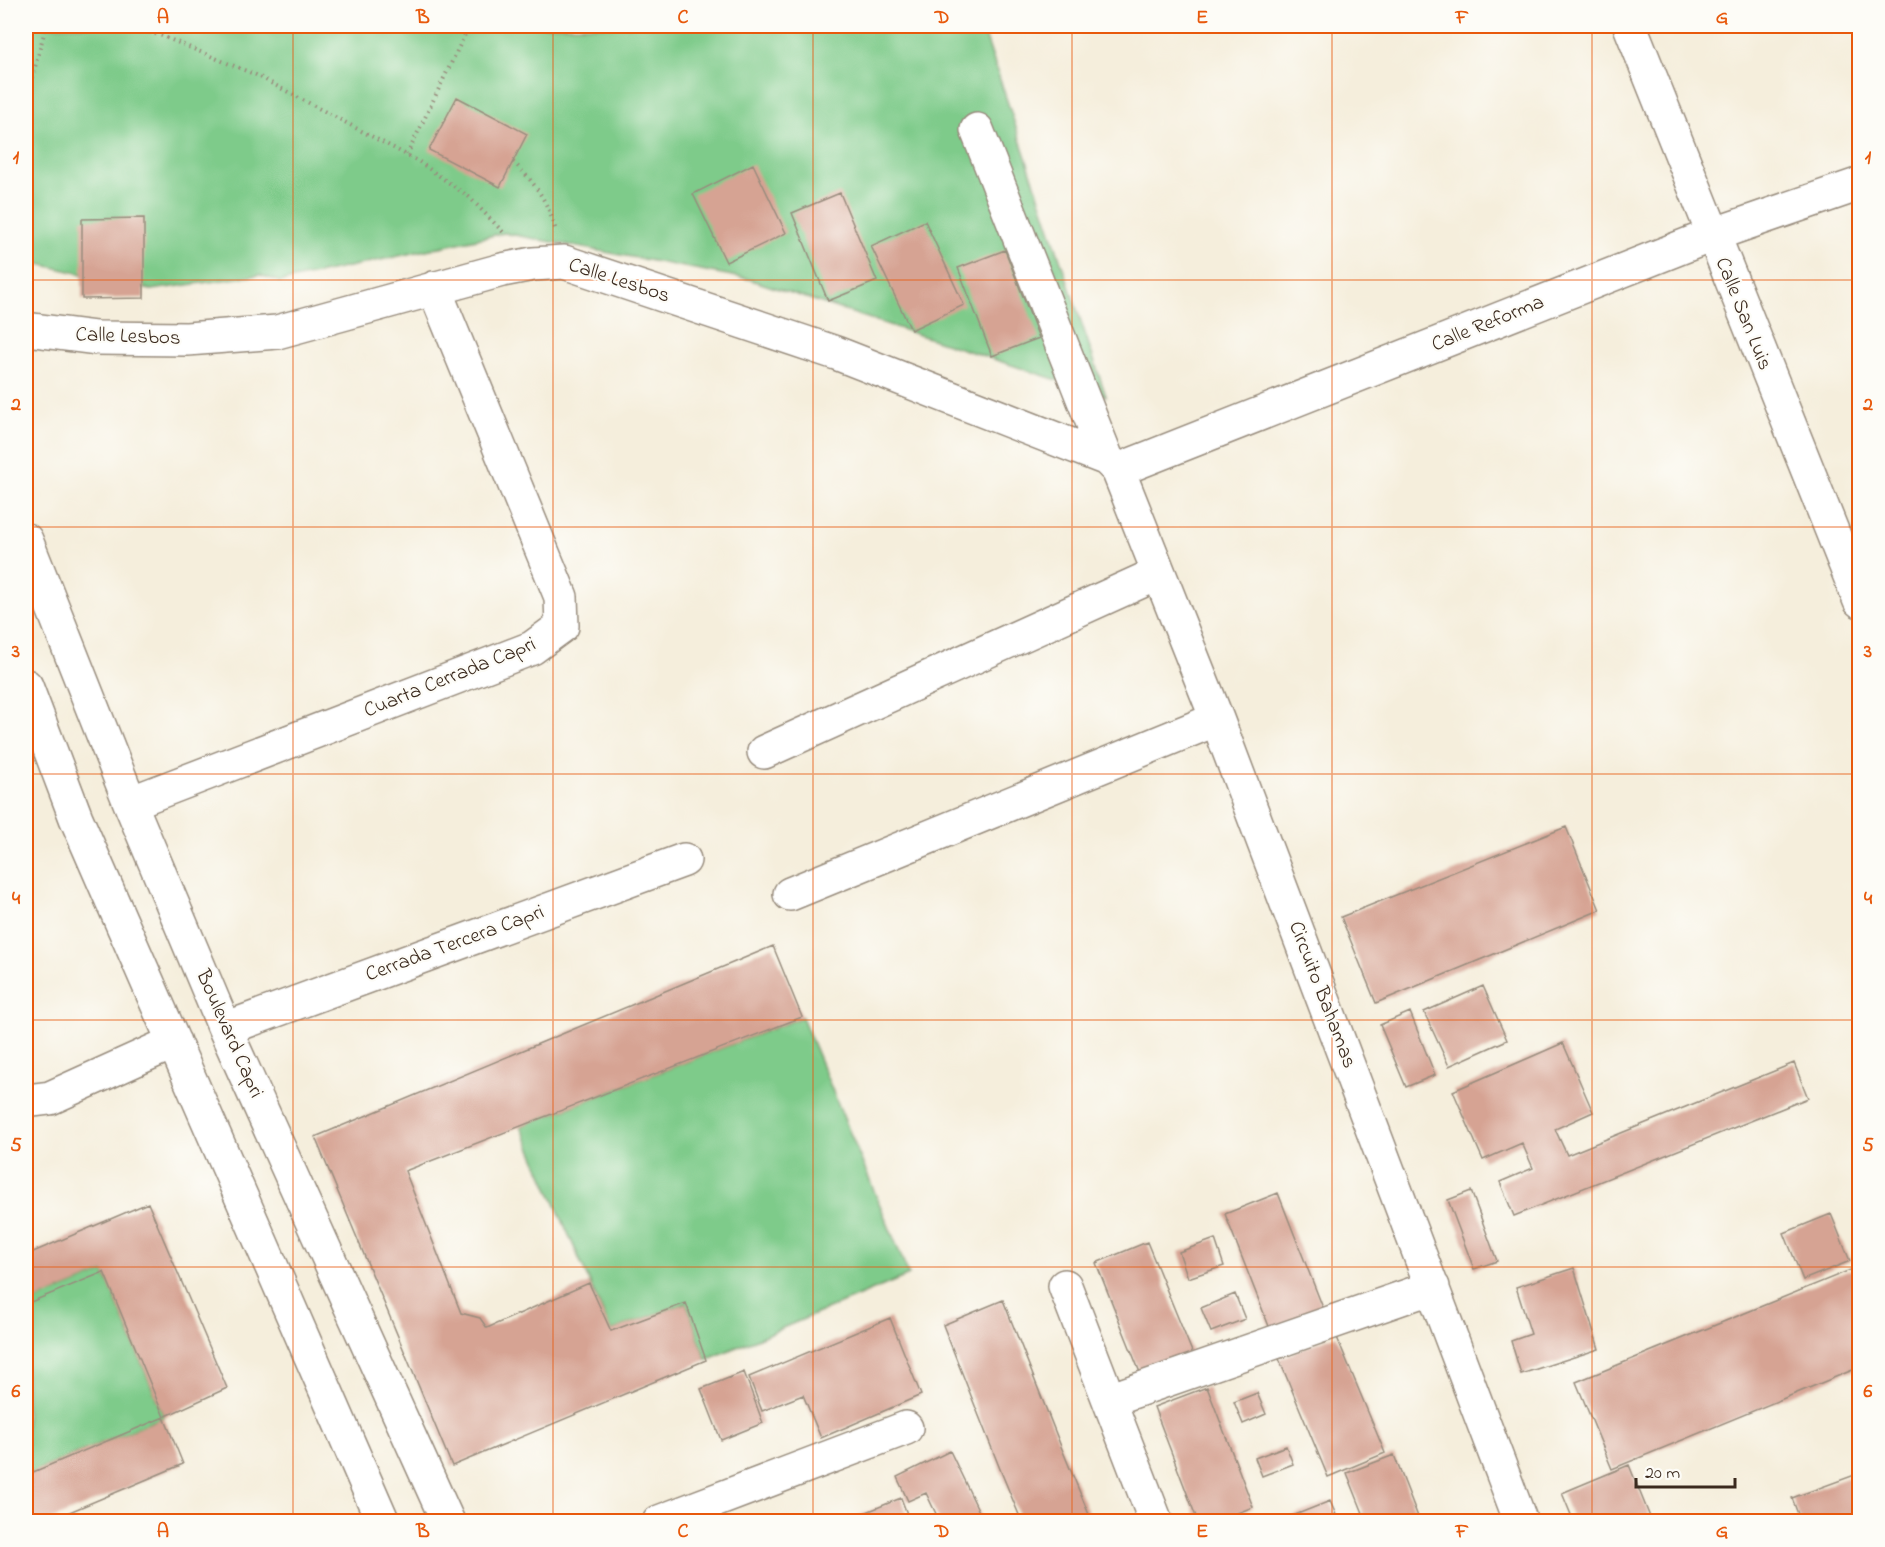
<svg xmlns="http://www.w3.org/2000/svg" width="1885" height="1547" font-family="'Indie Flower',sans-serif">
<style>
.green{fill:#7ecb8a;stroke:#5c7a54;stroke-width:1.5}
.building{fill:#d6a393}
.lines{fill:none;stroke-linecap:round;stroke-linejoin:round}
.minor-casing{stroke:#988c7d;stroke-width:36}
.path{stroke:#988c7d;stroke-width:4;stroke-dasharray:1.5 4.5;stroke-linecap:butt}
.minor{stroke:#fff;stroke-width:33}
.grid{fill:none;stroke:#e8590c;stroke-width:1.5;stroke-opacity:0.55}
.labels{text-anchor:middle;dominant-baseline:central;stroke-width:4.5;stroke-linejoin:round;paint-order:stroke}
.street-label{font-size:21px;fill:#3b2a1e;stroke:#fdfcf7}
.neatline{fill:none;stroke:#e8590c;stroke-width:2}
.grid-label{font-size:20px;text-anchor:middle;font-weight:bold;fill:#e8590c}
</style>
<rect width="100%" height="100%" fill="#fdfcf7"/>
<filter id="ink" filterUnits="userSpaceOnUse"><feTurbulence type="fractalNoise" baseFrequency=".0167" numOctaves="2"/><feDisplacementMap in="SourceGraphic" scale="12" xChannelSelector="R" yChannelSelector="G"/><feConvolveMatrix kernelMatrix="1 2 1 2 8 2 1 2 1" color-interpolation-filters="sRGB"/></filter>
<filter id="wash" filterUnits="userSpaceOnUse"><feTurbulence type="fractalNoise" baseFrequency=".008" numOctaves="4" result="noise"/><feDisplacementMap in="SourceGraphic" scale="24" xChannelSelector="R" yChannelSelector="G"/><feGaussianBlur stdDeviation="1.35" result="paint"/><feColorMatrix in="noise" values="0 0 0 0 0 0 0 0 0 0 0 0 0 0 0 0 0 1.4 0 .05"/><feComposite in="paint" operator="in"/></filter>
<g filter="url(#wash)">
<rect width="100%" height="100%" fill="#f5eedc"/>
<path class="green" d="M 26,26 L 982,26 L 1106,396 L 748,279 L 504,233 L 280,282 L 260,275 L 151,290 L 26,261 Z
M 802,1017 L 909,1275 L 706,1360 L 686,1303 L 611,1331 L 521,1126 Z
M 104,1272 L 164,1417 L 26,1475 L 26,1304 Z"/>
<g id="blocks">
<path class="building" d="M 457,97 L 527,134 L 500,187 L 429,150 Z
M 753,164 L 786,233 L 726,262 L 693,194 Z
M 840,193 L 877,281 L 828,301 L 792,213 Z
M 144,218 L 144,298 L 82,299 L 82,219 Z
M 925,221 L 964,305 L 911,330 L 871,246 Z
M 1005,250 L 1039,338 L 992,356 L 958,268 Z
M 1566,827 L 1600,910 L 1376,1003 L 1341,917 Z
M 773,946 L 802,1017 L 405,1171 L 461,1313 L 480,1318 L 487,1328 L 589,1283 L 611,1331 L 686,1303 L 706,1360 L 452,1466 L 315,1137 Z
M 1483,986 L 1507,1040 L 1449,1066 L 1424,1012 Z
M 1410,1012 L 1435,1075 L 1406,1087 L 1380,1025 Z
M 1563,1043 L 1593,1112 L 1555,1129 L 1567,1155 L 1794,1063 L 1808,1098 L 1514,1216 L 1500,1182 L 1533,1168 L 1522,1143 L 1483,1160 L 1453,1091 Z
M 1471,1191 L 1497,1261 L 1474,1269 L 1448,1200 Z
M 1278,1193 L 1325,1313 L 1272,1334 L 1225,1214 Z
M 148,1203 L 227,1388 L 164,1417 L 104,1272 L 26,1304 L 26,1255 Z
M 1831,1214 L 1850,1261 L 1803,1280 L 1784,1233 Z
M 1215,1239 L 1224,1266 L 1188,1278 L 1179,1252 Z
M 1147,1242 L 1197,1364 L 1145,1385 L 1096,1263 Z
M 1860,1266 L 1860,1367 L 1612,1469 L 1576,1382 Z
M 1574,1268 L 1599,1349 L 1521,1374 L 1511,1341 L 1531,1334 L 1516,1287 Z
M 1235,1294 L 1245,1319 L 1211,1332 L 1201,1308 Z
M 1003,1300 L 1062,1449 L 1092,1522 L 1022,1522 L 1002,1474 L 943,1325 Z
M 890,1318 L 921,1395 L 821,1438 L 803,1395 L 762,1411 L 749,1377 Z
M 1336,1335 L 1385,1453 L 1328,1477 L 1279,1359 Z
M 744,1372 L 763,1423 L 721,1440 L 701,1389 Z
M 1207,1387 L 1253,1507 L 1214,1522 L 1198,1522 L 1154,1407 Z
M 1257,1393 L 1266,1414 L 1243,1424 L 1234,1402 Z
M 164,1417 L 183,1464 L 46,1522 L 26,1522 L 26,1475 Z
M 1286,1446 L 1293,1464 L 1262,1476 L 1255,1458 Z
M 950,1451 L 984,1522 L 940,1522 L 926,1493 L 908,1501 L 897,1477 Z
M 1394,1455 L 1420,1522 L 1350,1522 L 1349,1519 L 1363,1513 L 1347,1473 Z
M 1629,1465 L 1652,1522 L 1574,1522 L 1562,1493 Z
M 1860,1473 L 1860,1522 L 1801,1522 L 1792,1498 Z
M 901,1498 L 910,1522 L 859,1522 L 857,1516 Z
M 1330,1501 L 1339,1522 L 1280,1522 L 1280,1521 Z"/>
</g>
</g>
<g filter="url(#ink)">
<use href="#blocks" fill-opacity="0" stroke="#988c7d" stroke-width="1.5"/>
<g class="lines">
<defs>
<path id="minor" d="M 1630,26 L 1860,601
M 977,130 L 1107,459
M 26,329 L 96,338 L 187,339 L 277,332 L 502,270 L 533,264 L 564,262 L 836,353 L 1107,459 L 1118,470 L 1217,719 L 1521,1522
M 1118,470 L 1712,235 L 1860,184
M 26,540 L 130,803 L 225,1029 L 448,1522
M 26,686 L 76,818 L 383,1522
M 764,752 L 1157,574
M 130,803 L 532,648 L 562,626 L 561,597 L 434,288
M 790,894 L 1217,719
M 225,1029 L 684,860
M 26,1101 L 50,1098 L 174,1042
M 1065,1286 L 1156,1522
M 1109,1400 L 1433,1287
M 659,1522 L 906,1428"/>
</defs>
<use href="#minor" class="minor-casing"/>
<path class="path" d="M 126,26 L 162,36 L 256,75 L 418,161 L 469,197 L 505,234
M 26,101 L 46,26
M 407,155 L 469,26
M 513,162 C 535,182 548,202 556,231"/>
<use href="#minor" class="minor"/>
</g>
</g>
<path class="grid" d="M 293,26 L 293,1522M 553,26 L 553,1522M 813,26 L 813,1522M 1072,26 L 1072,1522M 1332,26 L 1332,1522M 1592,26 L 1592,1522M 26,280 L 1860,280M 26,527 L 1860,527M 26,774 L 1860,774M 26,1020 L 1860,1020M 26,1267 L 1860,1267"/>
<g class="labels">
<g class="street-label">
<text transform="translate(619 281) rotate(18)">Calle Lesbos</text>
<text transform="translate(1743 314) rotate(68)">Calle San Luis</text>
<text transform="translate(1488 324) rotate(-22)">Calle Reforma</text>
<text transform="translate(128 337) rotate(2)">Calle Lesbos</text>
<text transform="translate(450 678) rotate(-22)">Cuarta Cerrada Capri</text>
<text transform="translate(455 944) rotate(-20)">Cerrada Tercera Capri</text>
<text transform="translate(1322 995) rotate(69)">Circuito Bahamas</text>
<text transform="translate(229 1034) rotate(66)">Boulevard Capri</text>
</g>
</g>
<rect width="1885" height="1547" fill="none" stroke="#fdfcf7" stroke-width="66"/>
<path d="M1636 1478v9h99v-9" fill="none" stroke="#3b2a1e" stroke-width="3"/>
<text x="1645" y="1478" font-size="18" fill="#3b2a1e" stroke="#fdfcf7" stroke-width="4.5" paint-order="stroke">20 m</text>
<rect x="33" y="33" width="1819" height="1481" class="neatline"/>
<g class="grid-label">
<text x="163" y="23">A</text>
<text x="423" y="23">B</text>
<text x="683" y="23">C</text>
<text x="942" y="23">D</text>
<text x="1202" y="23">E</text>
<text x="1462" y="23">F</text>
<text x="1722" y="23">G</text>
<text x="16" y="163">1</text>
<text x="1868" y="163">1</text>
<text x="16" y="410">2</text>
<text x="1868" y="410">2</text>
<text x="16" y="657">3</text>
<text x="1868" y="657">3</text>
<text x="16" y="904">4</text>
<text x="1868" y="904">4</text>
<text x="16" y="1151">5</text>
<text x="1868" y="1151">5</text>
<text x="16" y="1397">6</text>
<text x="1868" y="1397">6</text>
<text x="163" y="1537">A</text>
<text x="423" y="1537">B</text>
<text x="683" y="1537">C</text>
<text x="942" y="1537">D</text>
<text x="1202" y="1537">E</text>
<text x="1462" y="1537">F</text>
<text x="1722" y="1537">G</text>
</g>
</svg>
